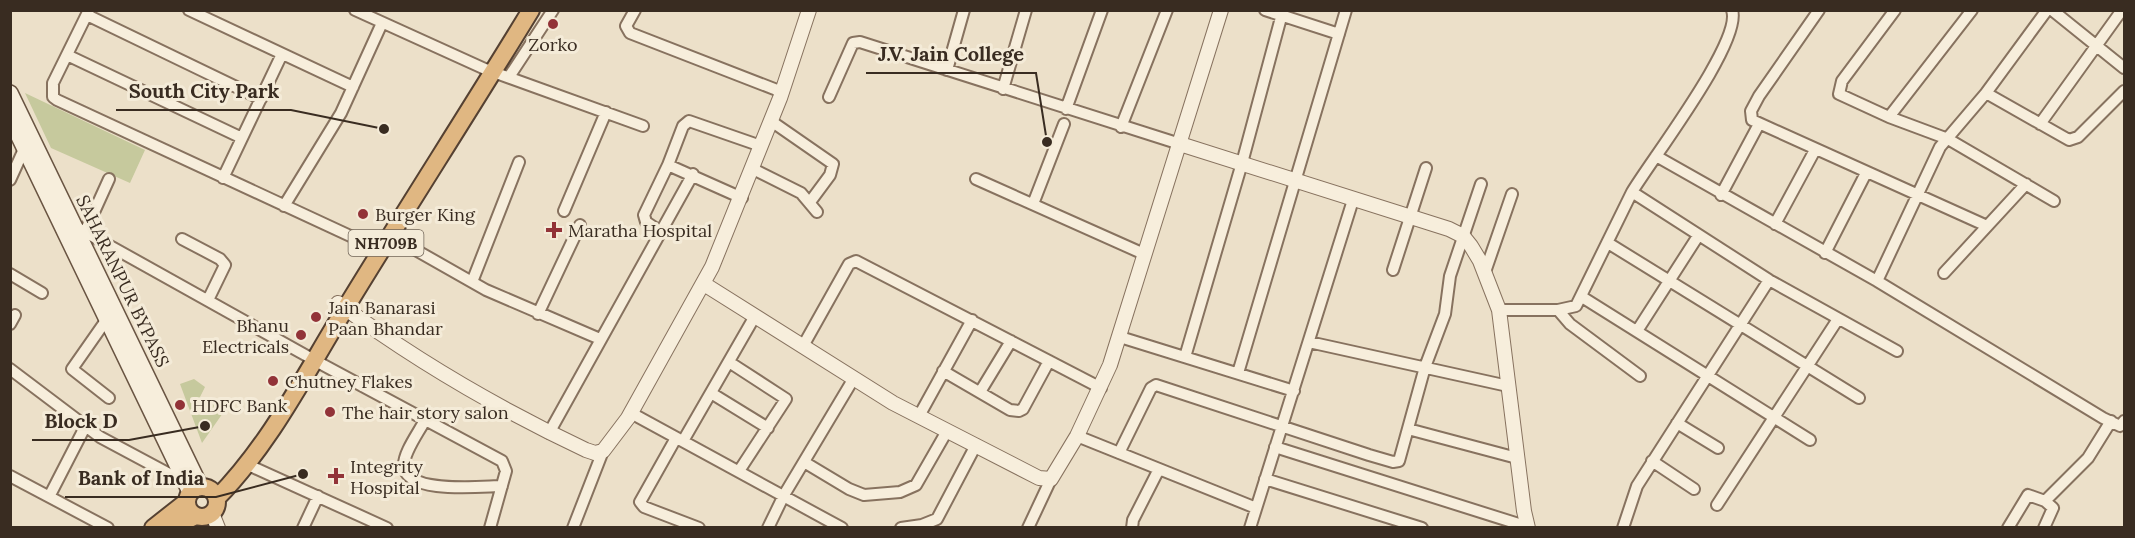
<svg xmlns="http://www.w3.org/2000/svg" width="2135" height="538" font-family="Lora,serif">
<style>
.green{fill:#c6c99d}
.lines{fill:none;stroke-linecap:round;stroke-linejoin:round}
.minor-casing{stroke:#87725f;stroke-width:14}
.tertiary-casing{stroke:#87725f;stroke-width:16}
.secondary-casing{stroke:#695442;stroke-width:18}
.trunk-casing{stroke:#554132;stroke-width:20}
.minor{stroke:#f7eedc;stroke-width:10}
.tertiary{stroke:#f7eedc;stroke-width:14}
.secondary{stroke:#f7eedc;stroke-width:15}
.trunk{stroke:#e0b782;stroke-width:16}
.poi-dot{fill:#923338;stroke:#f4ebd8;stroke-width:2}
.labels{text-anchor:middle;dominant-baseline:central;stroke-width:6;stroke-linejoin:round;paint-order:stroke}
.shield{fill:#f4ebd8;stroke:#716558;stroke-width:1.5}
.shield-label{font-size:16px;font-weight:bold;fill:#392c21}
.poi-label{font-size:18px;fill:#392c21;stroke:#f4ebd8;text-anchor:start}
.street-label{font-size:18px;fill:#392c21;stroke:#f4ebd8}
.leader{fill:none;stroke:#392c21;stroke-width:2}
.callout-dot{fill:#392c21;stroke:#f4ebd8;stroke-width:2}
.callout-label{font-size:20px;text-anchor:middle;font-weight:bold;fill:#392c21;stroke:#f4ebd8;stroke-width:6;stroke-linejoin:round;paint-order:stroke}
</style>
<rect width="100%" height="100%" fill="#ece0c9"/>
<path class="green" d="M 25,93 L 145,150 L 130,183 L 51,148 Z
M 194,379 L 205,387 L 200,397 L 225,410 L 202,443 L 180,384 Z"/>
<g class="lines">
<defs>
<path id="minor" d="M 89,10 L 53,83 L 53,97 L 57,100 L 374,247
M 189,10 L 353,87
M 355,10 L 485,69 L 643,126
M 635,10 L 626,26 L 630,33 L 782,92
M 1265,10 L 1339,34
M 1819,10 L 1759,96 L 1751,111 L 1752,120 L 1987,226
M 1895,10 L 1842,81 L 1839,94 L 1889,117 L 1948,139 L 2054,201
M 2052,10 L 2124,68
M 87,15 L 261,99
M 67,55 L 242,138
M 947,70 L 964,10
M 509,77 L 553,10
M 1003,89 L 1026,10
M 1986,93 L 2069,140 L 2078,137 L 2124,91
M 829,97 L 853,43 L 860,42 L 1180,144
M 1066,109 L 1102,10
M 1889,117 L 1972,10
M 771,121 L 833,164 L 830,175 L 810,202
M 2040,124 L 2122,10
M 1121,127 L 1167,10
M 1656,156 L 1877,281 L 2103,418 L 2120,426 L 2124,421
M 668,165 L 683,126 L 689,121 L 761,146
M 753,169 L 801,193 L 817,212
M 223,178 L 282,54
M 976,179 L 1144,254
M 10,180 L 25,147
M 1632,192 C 1651,160 1743,41 1732,10
M 1721,195 L 1759,124
M 1033,204 L 1064,124
M 284,206 L 341,113 L 382,23
M 564,211 L 606,112
M 1775,224 L 1815,150
M 76,227 L 307,356
M 85,232 L 109,179
M 661,232 L 646,222 L 644,215 L 668,165 L 742,198
M 391,236 L 486,290 L 600,339
M 182,239 L 220,259 L 225,265 L 208,300
M 1608,243 L 1859,398
M 1825,253 L 1866,173
M 1393,270 L 1426,168
M 1485,272 L 1512,194
M 1944,273 L 2026,184
M 10,274 L 42,293
M 1877,281 L 1940,147 L 1986,93 L 2047,10
M 472,282 L 519,162
M 1582,297 L 1810,440
M 1499,310 L 1558,310 L 1576,306 L 1632,192 L 1769,280 L 1897,351
M 1558,310 L 1570,324 L 1640,376
M 538,314 L 580,225
M 107,319 L 72,369 L 109,398
M 10,324 L 15,315
M 1637,331 L 1698,236
M 1120,337 L 1294,391
M 1309,342 L 1508,386
M 803,346 L 849,264 L 856,261 L 1101,388
M 1185,357 L 1242,163 L 1283,10
M 314,360 L 502,461 L 506,471 L 490,528
M 729,362 L 786,399 L 739,471
M 10,369 L 100,437 L 186,483
M 943,371 L 1010,410 L 1019,411 L 1023,409 L 1049,361
M 1238,373 L 1346,10
M 980,392 L 1011,341
M 711,393 L 768,428
M 631,413 L 842,528
M 919,416 L 972,320
M 425,420 C 419,432 403,453 404,466 C 406,495 483,486 502,486
M 1677,423 L 1718,448
M 1408,429 L 1517,458
M 549,433 L 693,174
M 1077,436 L 1256,508
M 676,438 L 640,502 L 644,507 L 699,528
M 683,441 L 755,316
M 1275,447 L 1528,527
M 1119,453 L 1151,388 L 1156,385 L 1369,455 L 1393,462 L 1399,461 L 1425,367 L 1445,314 L 1450,276 L 1481,184
M 1652,461 L 1694,489
M 804,462 L 849,489 L 864,495 L 900,492 L 916,485 L 947,431
M 246,464 L 387,528
M 10,476 L 108,528
M 1265,479 L 1422,528
M 50,495 L 85,427
M 1717,505 L 1838,319
M 303,528 L 318,496
M 573,528 L 603,451
M 768,528 L 784,495 L 854,378
M 901,528 L 922,525 L 937,519 L 976,445
M 1028,528 L 1051,479
M 1132,528 L 1133,520 L 1159,469
M 1250,528 L 1353,200
M 1623,528 L 1637,486 L 1769,280
M 2008,528 L 2028,495 L 2045,501
M 2044,528 L 2053,508 L 2045,501 L 2088,458 L 2111,421"/>
<path id="tertiary" d="M 1180,144 L 1449,229 L 1463,236 L 1471,246 L 1480,261 L 1499,310 L 1524,511 L 1528,528
M 704,284 L 893,403 L 1039,478 L 1051,479 L 1077,436 L 1110,365 L 1221,10
M 338,303 C 415,360 499,409 586,450 L 595,453 L 603,451 L 628,418 L 712,267 L 780,98 L 809,10
M 212,513 L 218,528"/>
<path id="secondary" d="M 10,93 L 200,486
M 10,118 L 190,492"/>
<path id="trunk" d="M187 502a15 15 0 1 1 30 0a15 15 0 1 1-30 0Z
M 217,498 C 271,443 305,374 345,309 C 406,209 470,110 531,10
M 153,528 L 186,502
M 170,528 L 196,516"/>
</defs>
<use href="#minor" class="minor-casing"/>
<use href="#tertiary" class="tertiary-casing"/>
<use href="#secondary" class="secondary-casing"/>
<use href="#trunk" class="trunk-casing"/>
<use href="#minor" class="minor"/>
<use href="#tertiary" class="tertiary"/>
<use href="#secondary" class="secondary"/>
<use href="#trunk" class="trunk"/>
</g>
<g class="poi-dot">
<circle cx="553" cy="24" r="6"/>
<circle cx="363" cy="214" r="6"/>
<path d="M551 221h6v6h6v6h-6v6h-6v-6h-6v-6h6z"/>
<circle cx="316" cy="317" r="6"/>
<circle cx="301" cy="335" r="6"/>
<circle cx="273" cy="381" r="6"/>
<circle cx="180" cy="405" r="6"/>
<circle cx="330" cy="412" r="6"/>
<path d="M333 467h6v6h6v6h-6v6h-6v-6h-6v-6h6z"/>
</g>
<g class="labels">
<rect class="shield" x="348.5" y="230" width="75" height="26" rx="4.5"/>
<g class="shield-label">
<text x="386" y="243">NH709B</text>
</g>
<g class="poi-label">
<text x="553" y="44" text-anchor="middle">Zorko</text>
<text x="375" y="214">Burger King</text>
<text x="568" y="230">Maratha Hospital</text>
<text x="328" y="307">Jain Banarasi<tspan x="328" dy="21">Paan Bhandar</tspan></text>
<text x="289" y="325" text-anchor="end">Bhanu<tspan x="289" dy="21">Electricals</tspan></text>
<text x="285" y="381">Chutney Flakes</text>
<text x="192" y="405">HDFC Bank</text>
<text x="342" y="412">The hair story salon</text>
<text x="350" y="466">Integrity<tspan x="350" dy="21">Hospital</tspan></text>
</g>
<g class="street-label">
<text transform="translate(123 281) rotate(64)">SAHARANPUR BYPASS</text>
</g>
</g>
<path class="leader" d="M1047 142L1036 73H866M384 129L291 110H116M205 426L129 440H32M303 474L216 497H65"/>
<g class="callout-dot">
<circle cx="1047" cy="142" r="6"/>
<circle cx="384" cy="129" r="6"/>
<circle cx="205" cy="426" r="6"/>
<circle cx="303" cy="474" r="6"/>
</g>
<g class="callout-label">
<text x="951" y="61">J.V. Jain College</text>
<text x="204" y="98">South City Park</text>
<text x="81" y="428">Block D</text>
<text x="141" y="485">Bank of India</text>
</g>
<rect width="2135" height="538" fill="none" stroke="#392c21" stroke-width="24"/>
</svg>
